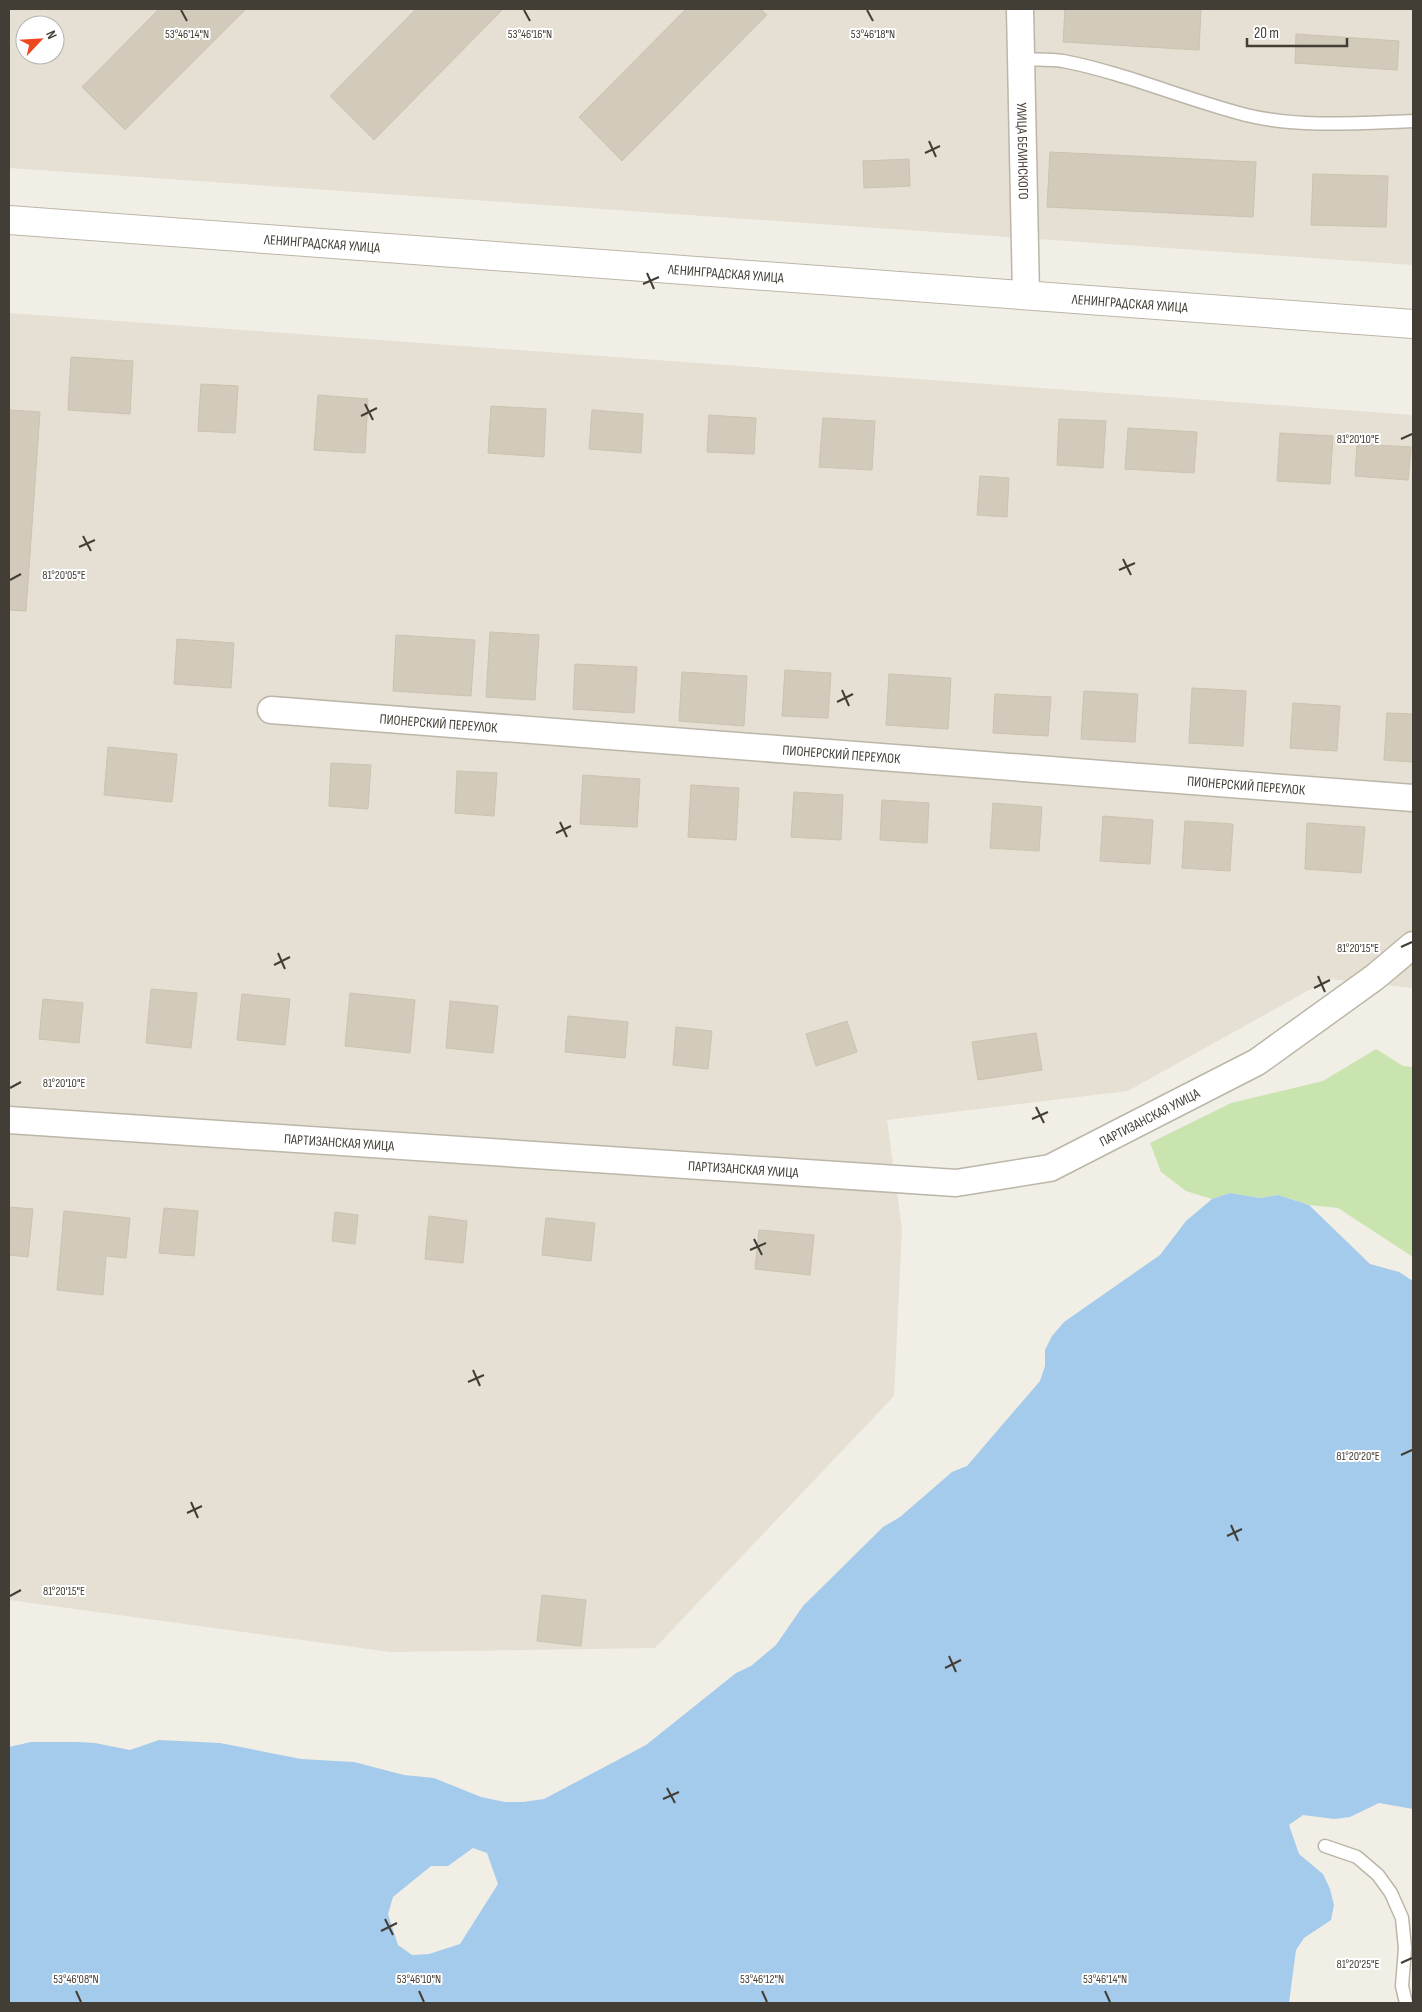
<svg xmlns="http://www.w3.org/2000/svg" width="1422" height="2012" font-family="'Sofia Sans Condensed',sans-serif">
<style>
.residential{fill:#e5e0d3;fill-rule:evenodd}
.green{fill:#cae4af}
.water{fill:#a4cbeb;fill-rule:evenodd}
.building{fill:#d2cabb;stroke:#ccc2af}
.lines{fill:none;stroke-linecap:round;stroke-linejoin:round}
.service-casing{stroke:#bcb6a8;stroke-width:15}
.minor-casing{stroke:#bcb6a8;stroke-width:29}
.tertiary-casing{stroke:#bcb6a8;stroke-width:30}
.service{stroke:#fff;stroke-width:12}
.minor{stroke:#fff;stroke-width:26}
.tertiary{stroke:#fff;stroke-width:28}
.ticks{fill:none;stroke:#433e35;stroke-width:2}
.labels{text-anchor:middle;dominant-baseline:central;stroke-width:4;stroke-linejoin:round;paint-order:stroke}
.street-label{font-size:14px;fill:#433e35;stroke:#fff}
.ticks-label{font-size:12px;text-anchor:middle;fill:#433e35;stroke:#fff;stroke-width:4;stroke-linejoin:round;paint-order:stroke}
</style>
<rect width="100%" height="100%" fill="#f1eee5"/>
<path class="residential" d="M 9,9 L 1413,9 L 1413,265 L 9,168 ZM 25,25 L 55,25 L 55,55 L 25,55 Z
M 9,313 L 1413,415 L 1413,988 L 1329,979 L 1128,1091 L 887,1120 L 902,1229 L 894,1396 L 655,1648 L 390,1652 L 9,1600 Z"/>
<path class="green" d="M 1376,1049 L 1403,1066 L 1413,1067 L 1413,1257 L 1338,1208 L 1309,1205 L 1278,1195 L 1260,1198 L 1230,1193 L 1212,1199 L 1186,1191 L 1161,1172 L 1150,1143 L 1231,1103 L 1323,1081 Z"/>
<path class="water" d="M 1230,1193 L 1260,1198 L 1278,1195 L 1309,1205 L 1370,1264 L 1399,1272 L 1413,1281 L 1413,1809 L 1379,1803 L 1350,1817 L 1334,1819 L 1303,1815 L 1289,1825 L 1299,1854 L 1323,1874 L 1330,1889 L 1334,1905 L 1331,1920 L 1304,1938 L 1296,1950 L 1289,2003 L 9,2003 L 9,1747 L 31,1742 L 78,1742 L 95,1743 L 130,1750 L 159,1740 L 220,1743 L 301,1759 L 354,1762 L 404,1775 L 434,1778 L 481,1797 L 505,1802 L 523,1802 L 544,1799 L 646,1745 L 736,1673 L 751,1666 L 776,1645 L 803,1606 L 883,1527 L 900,1517 L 952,1472 L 967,1466 L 1040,1381 L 1045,1366 L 1045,1350 L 1052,1336 L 1064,1322 L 1160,1255 L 1186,1221 L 1212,1199 ZM 473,1848 L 487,1853 L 498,1884 L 460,1944 L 429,1954 L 412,1955 L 398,1945 L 388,1914 L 393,1897 L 431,1866 L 448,1866 Z"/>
<path class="building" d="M 159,9 L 246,9 L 125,130 L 82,87 Z
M 416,9 L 503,9 L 374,140 L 330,96 Z
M 686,9 L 761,9 L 767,15 L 622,161 L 579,117 Z
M 1065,9 L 1201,9 L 1199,50 L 1063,42 Z
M 1296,34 L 1399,41 L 1397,70 L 1295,63 Z
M 1050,152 L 1256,162 L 1253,217 L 1047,207 Z
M 909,159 L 910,186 L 864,188 L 863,161 Z
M 1313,174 L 1388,176 L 1386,227 L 1311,225 Z
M 71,357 L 133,361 L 130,414 L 68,410 Z
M 201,384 L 238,386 L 235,433 L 198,431 Z
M 318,395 L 368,399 L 365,453 L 314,450 Z
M 491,406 L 546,409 L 544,457 L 488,453 Z
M 9,410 L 40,412 L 26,611 L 9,610 Z
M 592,410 L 643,414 L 641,453 L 589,449 Z
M 709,415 L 756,418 L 754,454 L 707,452 Z
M 823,418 L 875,421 L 872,470 L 819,467 Z
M 1059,419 L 1106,421 L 1103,468 L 1057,465 Z
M 1128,428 L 1197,432 L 1194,473 L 1125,469 Z
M 1280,433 L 1333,436 L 1330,484 L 1277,481 Z
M 1357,444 L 1411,447 L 1408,480 L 1355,476 Z
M 980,476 L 1009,478 L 1007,517 L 977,515 Z
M 490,632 L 539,635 L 535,700 L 486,697 Z
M 396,635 L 475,640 L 471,696 L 393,691 Z
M 177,639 L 234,643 L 231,688 L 174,684 Z
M 575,664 L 637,667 L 634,713 L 573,709 Z
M 785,670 L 831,673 L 828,718 L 782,716 Z
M 682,672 L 747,676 L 744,726 L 679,721 Z
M 889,674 L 951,678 L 948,729 L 886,725 Z
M 1192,688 L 1246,691 L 1243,746 L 1189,743 Z
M 1084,691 L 1138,694 L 1135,742 L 1081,739 Z
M 995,694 L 1051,697 L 1048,736 L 993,733 Z
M 1293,703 L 1340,706 L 1337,751 L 1290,748 Z
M 1387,713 L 1413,714 L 1413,762 L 1384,760 Z
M 108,747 L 177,754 L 172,802 L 104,795 Z
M 331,763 L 371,765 L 368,809 L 329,806 Z
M 457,771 L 497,773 L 494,816 L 455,813 Z
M 583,775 L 640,779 L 637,827 L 580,824 Z
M 691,785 L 739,788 L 736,840 L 688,837 Z
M 794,792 L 843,795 L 841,840 L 791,837 Z
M 882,800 L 929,803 L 927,843 L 880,840 Z
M 993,803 L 1042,807 L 1039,851 L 990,848 Z
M 1103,816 L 1153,820 L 1150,864 L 1100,861 Z
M 1185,821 L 1233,824 L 1230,871 L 1182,868 Z
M 1307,823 L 1365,827 L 1361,873 L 1305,869 Z
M 151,989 L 197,993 L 191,1048 L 146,1043 Z
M 350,993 L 415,1000 L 410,1053 L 345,1046 Z
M 242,994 L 290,999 L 285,1045 L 237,1040 Z
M 43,999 L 83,1003 L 79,1043 L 39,1039 Z
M 450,1001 L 498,1006 L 493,1053 L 446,1048 Z
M 568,1016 L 628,1022 L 625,1058 L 565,1052 Z
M 847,1021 L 857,1052 L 816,1066 L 806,1034 Z
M 676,1027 L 712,1031 L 708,1069 L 673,1065 Z
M 1036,1033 L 1042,1070 L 978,1080 L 972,1042 Z
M 9,1207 L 33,1209 L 28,1257 L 9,1255 Z
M 164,1208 L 198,1211 L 194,1256 L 159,1253 Z
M 64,1211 L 130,1218 L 126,1258 L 106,1256 L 103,1295 L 57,1290 Z
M 335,1212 L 358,1215 L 355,1244 L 332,1241 Z
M 429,1216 L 467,1221 L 463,1263 L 425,1259 Z
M 546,1218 L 595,1223 L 591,1261 L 542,1255 Z
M 759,1230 L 814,1235 L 810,1275 L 755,1269 Z
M 542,1595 L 586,1600 L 581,1646 L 537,1641 Z"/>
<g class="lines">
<defs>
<path id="service" d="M 1021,59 C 1034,60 1049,59 1063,61 C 1125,73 1184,99 1246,115 C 1300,128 1358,123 1413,121
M 1325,1846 L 1357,1857 L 1378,1875 L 1391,1893 L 1402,1918 L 1405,1948 L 1402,1986 L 1406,2003"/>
<g id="minor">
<path id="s1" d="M 1020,9 L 1026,295"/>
<path id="s2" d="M 271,710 L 1413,798"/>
<path id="s3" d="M 9,1120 L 956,1183 L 1050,1168 L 1257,1062 L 1375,977 L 1413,945"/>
</g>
<g id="tertiary">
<path id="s4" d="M 9,220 L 1413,324"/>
</g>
</defs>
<use href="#service" class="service-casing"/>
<use href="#minor" class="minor-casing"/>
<use href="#tertiary" class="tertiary-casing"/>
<use href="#service" class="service"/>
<use href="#minor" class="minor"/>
<use href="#tertiary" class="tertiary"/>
</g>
<path class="ticks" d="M 181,10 L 187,21M 524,10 L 530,21M 867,10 L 873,21M 929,141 L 936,157M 925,153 L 940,146M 647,273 L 654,289M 643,284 L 659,277M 365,404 L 373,420M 361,416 L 377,408M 1401,439 L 1412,434M 83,536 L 91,551M 79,547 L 95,540M 1123,559 L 1131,575M 1119,570 L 1135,563M 10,580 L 21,574M 842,690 L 849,706M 837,702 L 853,694M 560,822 L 567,837M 556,833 L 571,826M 1401,947 L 1412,942M 278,953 L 285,969M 274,965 L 290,957M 1318,976 L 1325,992M 1314,988 L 1330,980M 10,1088 L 21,1082M 1036,1107 L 1044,1123M 1032,1119 L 1048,1112M 754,1239 L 762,1255M 750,1250 L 766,1243M 473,1370 L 480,1386M 468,1382 L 484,1375M 1401,1455 L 1412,1450M 191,1502 L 198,1518M 187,1513 L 202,1506M 1231,1525 L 1238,1541M 1227,1536 L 1242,1529M 10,1596 L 21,1590M 949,1656 L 956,1672M 945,1668 L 961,1660M 667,1788 L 675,1803M 663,1799 L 679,1792M 385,1919 L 393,1935M 381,1931 L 397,1923M 1401,1963 L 1412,1958M 76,1991 L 81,2002M 419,1991 L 424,2002M 762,1991 L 767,2002M 1105,1991 L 1110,2002"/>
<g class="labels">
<g class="street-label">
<text stroke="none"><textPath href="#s1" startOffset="142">УЛИЦА БЕЛИНСКОГО</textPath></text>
<text stroke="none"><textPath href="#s4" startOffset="314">ЛЕНИНГРАДСКАЯ УЛИЦА</textPath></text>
<text stroke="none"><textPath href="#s4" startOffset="719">ЛЕНИНГРАДСКАЯ УЛИЦА</textPath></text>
<text stroke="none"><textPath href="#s4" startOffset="1124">ЛЕНИНГРАДСКАЯ УЛИЦА</textPath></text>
<text stroke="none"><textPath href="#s2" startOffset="168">ПИОНЕРСКИЙ ПЕРЕУЛОК</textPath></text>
<text stroke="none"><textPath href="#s2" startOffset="572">ПИОНЕРСКИЙ ПЕРЕУЛОК</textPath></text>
<text stroke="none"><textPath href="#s2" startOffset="978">ПИОНЕРСКИЙ ПЕРЕУЛОК</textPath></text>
<text stroke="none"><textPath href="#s3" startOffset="1156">ПАРТИЗАНСКАЯ УЛИЦА</textPath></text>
<text stroke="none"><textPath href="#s3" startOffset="331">ПАРТИЗАНСКАЯ УЛИЦА</textPath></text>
<text stroke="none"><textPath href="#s3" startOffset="736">ПАРТИЗАНСКАЯ УЛИЦА</textPath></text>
</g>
</g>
<g class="ticks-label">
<text x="187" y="38">53°46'14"N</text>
<text x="530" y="38">53°46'16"N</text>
<text x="873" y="38">53°46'18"N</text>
<text x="1358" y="443">81°20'10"E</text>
<text x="64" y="579">81°20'05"E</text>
<text x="1358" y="952">81°20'15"E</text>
<text x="64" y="1087">81°20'10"E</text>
<text x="1358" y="1460">81°20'20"E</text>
<text x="64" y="1595">81°20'15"E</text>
<text x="1358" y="1968">81°20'25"E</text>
<text x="76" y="1983">53°46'08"N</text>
<text x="419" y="1983">53°46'10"N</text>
<text x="762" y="1983">53°46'12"N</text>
<text x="1105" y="1983">53°46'14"N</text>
</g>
<rect width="1422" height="2012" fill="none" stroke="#433e35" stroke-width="20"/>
<g transform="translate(40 40) rotate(65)"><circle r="24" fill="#ffffff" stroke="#b4b2ae"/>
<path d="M0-4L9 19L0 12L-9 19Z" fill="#ed4720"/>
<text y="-8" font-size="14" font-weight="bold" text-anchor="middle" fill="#433e35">N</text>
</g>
<path d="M1247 38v8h100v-8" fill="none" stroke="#433e35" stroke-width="2.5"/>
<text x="1254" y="38" font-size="15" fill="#433e35" stroke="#ffffff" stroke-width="4" paint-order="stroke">20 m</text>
</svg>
